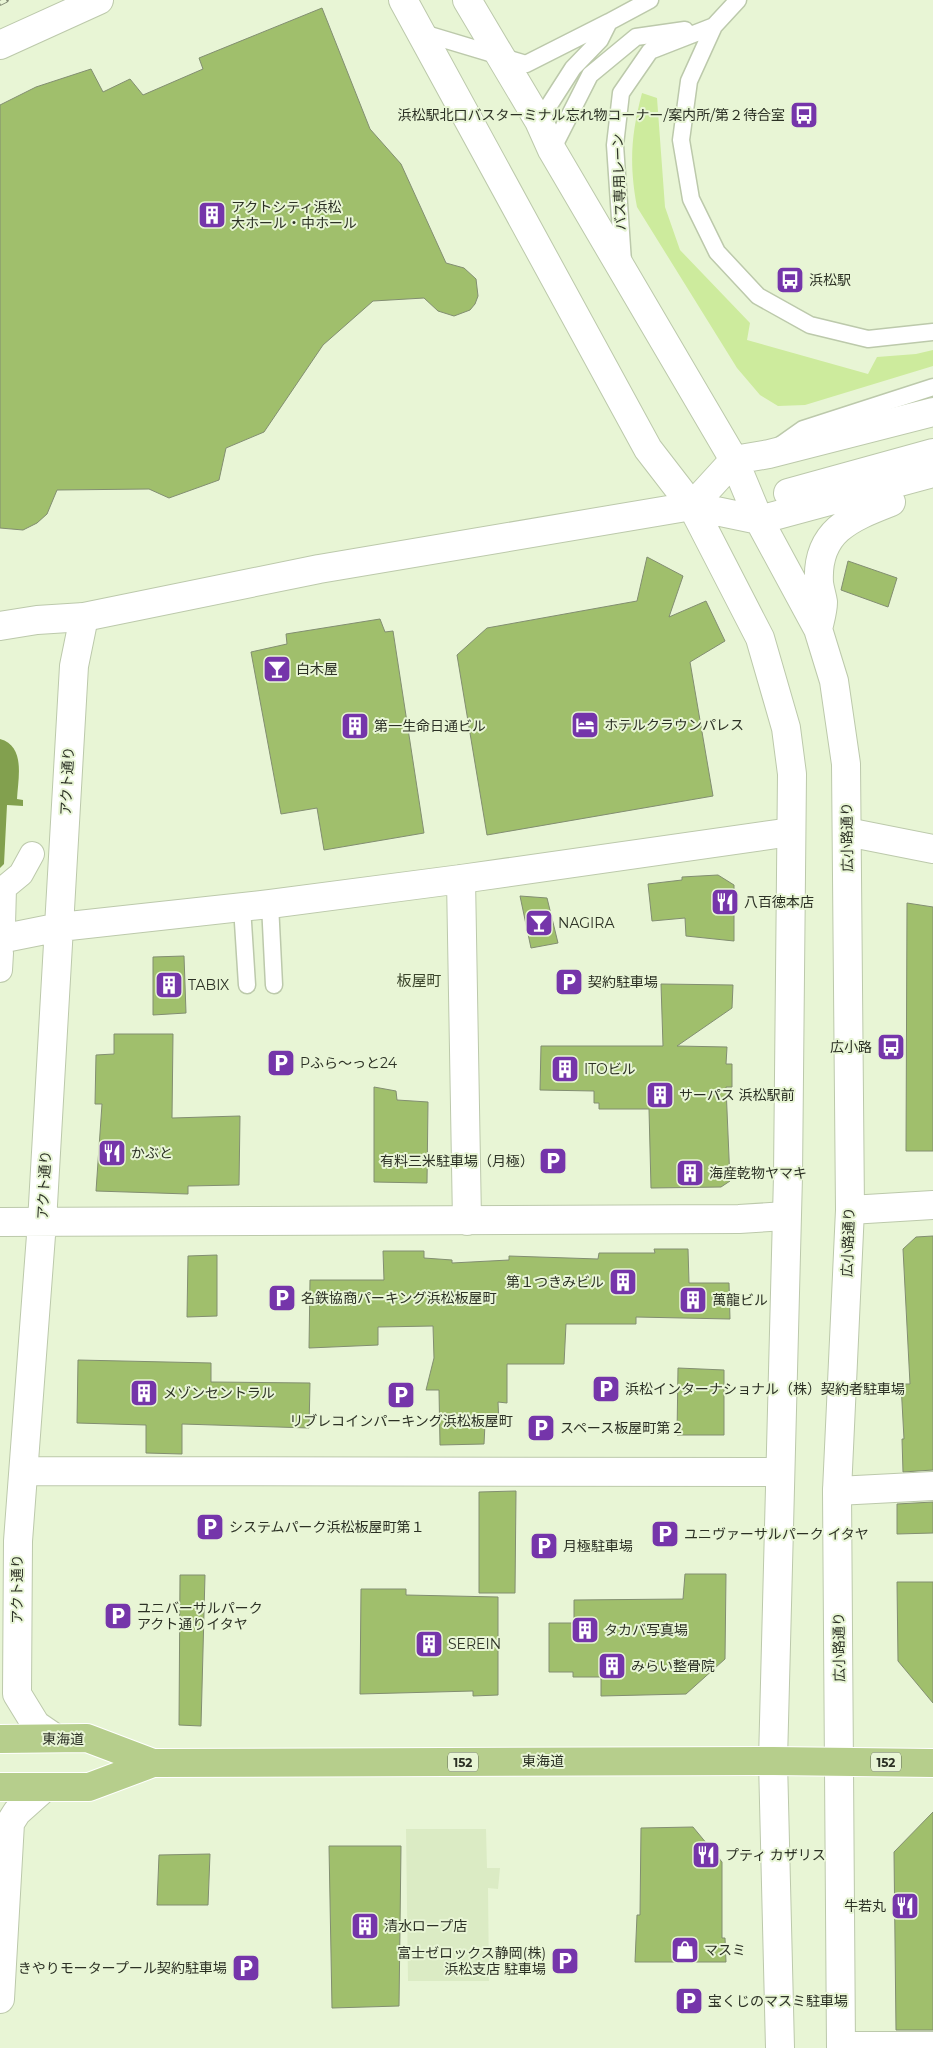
<svg xmlns="http://www.w3.org/2000/svg" width="933" height="2048" font-family="Montserrat,'Noto Sans JP',sans-serif">
<style>
.built{fill:#dbebc4}
.green{fill:#cdeb9d}
.water{fill:#82a04e}
.building{fill:#a0bf6c;stroke:#828e71}
.lines{fill:none;stroke-linecap:round;stroke-linejoin:round}
.service-casing{stroke:#bcc9ab;stroke-width:19}
.pedestrian-casing{stroke:#bcc9ab;stroke-width:26}
.minor-casing{stroke:#bcc9ab;stroke-width:30}
.tertiary-casing{stroke:#bcc9ab;stroke-width:30}
.trunk-casing{stroke:#fff;stroke-width:30}
.service{stroke:#fff;stroke-width:16}
.pedestrian{stroke:#fff;stroke-width:24}
.minor{stroke:#fff;stroke-width:28}
.tertiary{stroke:#fff;stroke-width:28}
.trunk{stroke:#b6ce8c;stroke-width:28}
.rail-casing{stroke:#808974;stroke-width:5.5}
.rail{stroke:#e8f5d5;stroke-width:4;stroke-dasharray:11;stroke-linecap:butt}
.labels{text-anchor:middle;dominant-baseline:central;stroke-width:4;stroke-linejoin:round;paint-order:stroke}
.shield{fill:#e8f5d5;stroke:#646c5a;stroke-width:1}
.shield-label{font-size:12px;font-weight:bold;fill:#2c3125}
.poi-label{font-size:14px;fill:#2c3125;stroke:#e8f5d5;text-anchor:start}
.street-label{font-size:14px;fill:#2c3125;stroke:#e8f5d5}
.neighbourhood-label{font-size:15px;fill:#3a442a;stroke:#e8f5d5}
</style>
<rect width="100%" height="100%" fill="#e8f5d5"/>
<path class="built" d="M 406,1829 L 486,1829 L 487,1868 L 500,1868 L 498,1889 L 488,1888 L 489,1981 L 408,1981 Z"/>
<path class="green" d="M 642,93 L 657,98 L 665,207 L 680,250 L 750,323 L 747,340 L 868,374 L 877,357 L 916,354 L 933,350 L 933,366 L 805,405 L 778,406 L 760,395 L 737,368 L 637,207 C 629,164 631,135 642,93 Z"/>
<path class="water" d="M 0,739 C 26,746 18,779 17,799 L 23,800 L 23,806 L 7,805 L 4,864 L 0,868 Z"/>
<path class="building" d="M 322,8 L 370,129 L 401,164 L 446,263 L 464,268 L 476,279 L 478,296 L 475,304 L 470,310 L 454,316 L 438,311 L 424,298 L 373,301 L 323,345 L 264,432 L 226,448 L 219,480 L 169,498 L 149,489 L 57,490 L 47,514 L 37,523 L 23,530 L 0,528 L 0,105 L 36,87 L 91,69 L 103,92 L 130,79 L 143,95 L 203,69 L 199,58 Z
M 647,557 L 683,576 L 669,617 L 706,601 L 725,641 L 690,662 L 713,796 L 487,835 L 457,655 L 487,628 L 637,601 Z
M 848,561 L 897,578 L 888,607 L 841,590 Z
M 380,619 L 385,632 L 393,631 L 424,833 L 324,850 L 317,808 L 281,814 L 251,652 L 287,644 L 286,634 Z
M 718,875 L 734,885 L 734,941 L 686,936 L 685,918 L 652,921 L 648,884 L 682,880 L 682,877 Z
M 520,896 L 547,898 L 558,943 L 531,948 Z
M 907,903 L 933,907 L 933,1151 L 906,1151 Z
M 184,956 L 186,1013 L 153,1015 L 153,957 Z
M 661,984 L 733,985 L 732,1008 L 677,1046 L 727,1047 L 726,1064 L 732,1064 L 732,1087 L 726,1087 L 730,1181 L 721,1187 L 651,1188 L 649,1109 L 599,1109 L 599,1103 L 594,1103 L 594,1091 L 540,1090 L 541,1046 L 663,1046 Z
M 114,1034 L 173,1034 L 172,1118 L 240,1116 L 239,1185 L 188,1186 L 188,1194 L 96,1191 L 102,1104 L 95,1104 L 96,1055 L 114,1054 Z
M 374,1087 L 396,1091 L 397,1100 L 428,1102 L 427,1183 L 374,1182 Z
M 933,1236 L 933,1470 L 903,1472 L 902,1439 L 904,1439 L 901,1384 L 910,1384 L 903,1249 L 916,1237 Z
M 654,1249 L 688,1249 L 689,1283 L 729,1283 L 730,1319 L 636,1317 L 636,1324 L 566,1324 L 564,1364 L 507,1364 L 507,1403 L 498,1402 L 499,1425 L 485,1424 L 484,1444 L 440,1445 L 439,1390 L 426,1390 L 434,1358 L 433,1326 L 378,1327 L 378,1345 L 309,1348 L 310,1280 L 384,1280 L 383,1251 L 424,1251 L 424,1258 L 452,1260 L 452,1263 L 509,1260 L 509,1256 L 598,1259 L 599,1253 L 655,1253 Z
M 217,1255 L 217,1316 L 187,1317 L 188,1256 Z
M 78,1360 L 211,1363 L 211,1382 L 310,1383 L 309,1428 L 182,1424 L 182,1454 L 146,1453 L 146,1425 L 77,1423 Z
M 678,1368 L 724,1370 L 724,1435 L 677,1435 Z
M 516,1491 L 515,1593 L 479,1593 L 479,1492 Z
M 933,1502 L 933,1533 L 897,1534 L 897,1504 Z
M 685,1574 L 726,1574 L 725,1659 L 686,1694 L 601,1696 L 601,1677 L 573,1677 L 573,1672 L 549,1672 L 549,1623 L 574,1623 L 574,1600 L 683,1599 Z
M 180,1575 L 205,1575 L 201,1726 L 179,1725 Z
M 897,1582 L 933,1582 L 933,1703 L 898,1661 Z
M 361,1589 L 406,1589 L 406,1595 L 498,1597 L 498,1695 L 473,1696 L 473,1691 L 360,1694 Z
M 933,1812 L 933,2030 L 896,2030 L 894,1852 Z
M 693,1827 L 722,1862 L 722,1938 L 725,1938 L 726,1962 L 635,1962 L 637,1915 L 640,1915 L 641,1828 Z
M 329,1846 L 401,1846 L 399,2006 L 332,2008 Z
M 210,1854 L 208,1905 L 157,1905 L 159,1855 Z"/>
<g class="lines">
<defs>
<path id="service" d="M 738,0 L 714,26 L 689,81 L 681,140 L 691,199 L 717,252 L 758,296 L 810,325 L 868,339 L 933,332
M 423,33 L 526,64 L 609,22
M 539,121 L 573,68 L 600,40 L 609,22 L 650,0
M 552,150 L 590,75 L 636,37 L 685,30
M 623,262 L 615,145 L 621,93 L 650,51 L 714,26
M 779,446 L 803,429 L 933,387
M 270,904 L 274,985
M 242,907 L 247,985"/>
<path id="pedestrian" d="M 3,925 L 4,888 L 21,874 L 32,854
M 0,970 L 1,953"/>
<path id="minor" d="M 847,832 L 933,849
M 461,879 L 467,1221
M 0,939 L 60,927 L 270,904 L 461,879 L 791,832
M 0,1222 L 739,1219 L 786,1216
M 24,1471 L 780,1472
M 837,1491 L 933,1486
M 55,1738 L 36,1725 L 17,1694 L 18,1541 L 42,1222 L 74,666 L 84,617
M 0,1999 L 10,1823 L 17,1812 L 45,1787
M 841,2046 L 933,2046"/>
<path id="tertiary" d="M 403,0 L 648,449 L 692,506 L 760,638 L 786,728 L 792,774 L 788,1176 L 773,1761 L 780,2048
M 467,0 L 539,121 L 552,150 L 734,460 L 759,520 L 818,629 L 834,681 L 846,764 L 850,1210 L 837,1491 L 841,2048
M 0,45 L 99,0
M 788,493 L 933,453
M 692,506 L 734,460 L 769,454 L 933,412
M 0,626 L 37,620 L 84,617 L 319,569 L 692,506 L 759,520 L 933,473
M 818,629 C 820,620 823,611 823,602 C 822,596 820,590 819,583 C 816,531 850,518 891,502
M 850,1210 L 933,1205"/>
<path id="trunk" d="M 0,1739 L 87,1738 L 153,1763
M 0,1787 L 89,1787 L 153,1763 L 773,1761 L 933,1763"/>
</defs>
<use href="#service" class="service-casing"/>
<use href="#pedestrian" class="pedestrian-casing"/>
<use href="#minor" class="minor-casing"/>
<use href="#tertiary" class="tertiary-casing"/>
<use href="#trunk" class="trunk-casing"/>
<use href="#service" class="service"/>
<use href="#pedestrian" class="pedestrian"/>
<use href="#minor" class="minor"/>
<use href="#tertiary" class="tertiary"/>
<use href="#trunk" class="trunk"/>
<defs>
<path id="rail" d="M 0,3 L 6,0"/>
</defs>
<use href="#rail" class="rail-casing"/>
<use href="#rail" class="rail"/>
</g>
<defs>
<symbol id="bus-square" viewBox="-11 -11 22 22"><rect x="-9" y="-9" width="18" height="18" rx="4" fill="#7535aa" stroke="#e8f5d5"/><path d="M-5-6H5V4H4V6H2V4H-2V6H-4V4H-5ZM-3.5-4V0h7V-4ZM-3.5 1.2v1.5H-2V1.2ZM2 1.2v1.5H3.5V1.2Z" fill="#fff"/></symbol>
<symbol id="building-square" viewBox="-11 -11 22 22"><rect x="-9" y="-9" width="18" height="18" rx="4" fill="#7535aa" stroke="#e8f5d5"/><path d="M-4-6H4V6H1V3H-1V6H-4ZM-2.5-4.3h1.7v1.8h-1.7ZM.8-4.3h1.7v1.8H.8ZM-2.5-1h1.7V.8h-1.7ZM.8-1h1.7V.8H.8Z" fill="#fff"/></symbol>
<symbol id="bar-square" viewBox="-11 -11 22 22"><rect x="-9" y="-9" width="18" height="18" rx="4" fill="#7535aa" stroke="#e8f5d5"/><path d="M-6-5H6L.8 .8V4.5H3.5V6h-7V4.5H-.8V.8Z" fill="#fff"/></symbol>
<symbol id="hotel-square" viewBox="-11 -11 22 22"><rect x="-9" y="-9" width="18" height="18" rx="4" fill="#7535aa" stroke="#e8f5d5"/><path d="M-6-4.5h1.5V1H6V5H4.5V3h-9V5H-6ZM-4 0a1.8 1.8 0 1 1 3.6 0ZM.5 0V-2.5h3Q6-2.5 6 0Z" fill="#fff"/></symbol>
<symbol id="restaurant-square" viewBox="-11 -11 22 22"><rect x="-9" y="-9" width="18" height="18" rx="4" fill="#7535aa" stroke="#e8f5d5"/><path d="M-5-6h1v4h1v-4h1v4h1v-4h1v5L-1.5 .5V6h-2V.5L-5-1ZM5-6V6H3V1.5H1.5Q1.5-4 5-6Z" fill="#fff"/></symbol>
<symbol id="parking-square" viewBox="-11 -11 22 22"><rect x="-9" y="-9" width="18" height="18" rx="4" fill="#7535aa" stroke="#e8f5d5"/><path d="M-3.5-5.5H1a3.5 3.5 0 0 1 0 7H-1V5.5H-3.5ZM-1-3.4V-.6H.8a1.4 1.4 0 0 0 0-2.8Z" fill="#fff"/></symbol>
<symbol id="shop-square" viewBox="-11 -11 22 22"><rect x="-9" y="-9" width="18" height="18" rx="4" fill="#7535aa" stroke="#e8f5d5"/><path d="M-5-2.5h2.3a2.7 3.5 0 0 1 5.4 0H5L5.5 6h-11ZM-1.5-2.5h3a1.5 2.3 0 0 0-3 0Z" fill="#fff"/></symbol>
</defs>
<g fill-rule="evenodd">
<use href="#bus-square" x="788" y="99" width="32" height="32"/>
<use href="#building-square" x="196" y="199" width="32" height="32"/>
<use href="#bus-square" x="774" y="264" width="32" height="32"/>
<use href="#bar-square" x="261" y="653" width="32" height="32"/>
<use href="#hotel-square" x="569" y="709" width="32" height="32"/>
<use href="#building-square" x="339" y="710" width="32" height="32"/>
<use href="#restaurant-square" x="709" y="886" width="32" height="32"/>
<use href="#bar-square" x="523" y="907" width="32" height="32"/>
<use href="#parking-square" x="553" y="966" width="32" height="32"/>
<use href="#building-square" x="153" y="969" width="32" height="32"/>
<use href="#bus-square" x="875" y="1031" width="32" height="32"/>
<use href="#parking-square" x="265" y="1047" width="32" height="32"/>
<use href="#building-square" x="549" y="1053" width="32" height="32"/>
<use href="#building-square" x="644" y="1079" width="32" height="32"/>
<use href="#restaurant-square" x="96" y="1137" width="32" height="32"/>
<use href="#parking-square" x="537" y="1145" width="32" height="32"/>
<use href="#building-square" x="674" y="1157" width="32" height="32"/>
<use href="#building-square" x="607" y="1266" width="32" height="32"/>
<use href="#parking-square" x="266" y="1282" width="32" height="32"/>
<use href="#building-square" x="677" y="1284" width="32" height="32"/>
<use href="#parking-square" x="590" y="1373" width="32" height="32"/>
<use href="#building-square" x="128" y="1377" width="32" height="32"/>
<use href="#parking-square" x="385" y="1379" width="32" height="32"/>
<use href="#parking-square" x="525" y="1412" width="32" height="32"/>
<use href="#parking-square" x="194" y="1511" width="32" height="32"/>
<use href="#parking-square" x="649" y="1518" width="32" height="32"/>
<use href="#parking-square" x="528" y="1530" width="32" height="32"/>
<use href="#parking-square" x="102" y="1600" width="32" height="32"/>
<use href="#building-square" x="569" y="1614" width="32" height="32"/>
<use href="#building-square" x="413" y="1628" width="32" height="32"/>
<use href="#building-square" x="596" y="1650" width="32" height="32"/>
<use href="#restaurant-square" x="690" y="1839" width="32" height="32"/>
<use href="#restaurant-square" x="889" y="1890" width="32" height="32"/>
<use href="#building-square" x="349" y="1910" width="32" height="32"/>
<use href="#shop-square" x="669" y="1934" width="32" height="32"/>
<use href="#parking-square" x="549" y="1945" width="32" height="32"/>
<use href="#parking-square" x="230" y="1952" width="32" height="32"/>
<use href="#parking-square" x="673" y="1985" width="32" height="32"/>
</g>
<g class="labels">
<g class="shield">
<rect x="448" y="1752.5" width="30" height="19" rx="4"/>
<rect x="871" y="1752.5" width="30" height="19" rx="4"/>
</g>
<g class="shield-label">
<text x="463" y="1762">152</text>
<text x="886" y="1762">152</text>
</g>
<g class="poi-label">
<text x="785" y="115" text-anchor="end">浜松駅北口バスターミナル忘れ物コーナー/案内所/第２待合室</text>
<text x="231" y="207">アクトシティ浜松<tspan x="231" dy="16">大ホール・中ホール</tspan></text>
<text x="809" y="280">浜松駅</text>
<text x="296" y="669">白木屋</text>
<text x="604" y="725">ホテルクラウンパレス</text>
<text x="374" y="726">第一生命日通ビル</text>
<text x="744" y="902">八百徳本店</text>
<text x="558" y="923">NAGIRA</text>
<text x="588" y="982">契約駐車場</text>
<text x="188" y="985">TABIX</text>
<text x="872" y="1047" text-anchor="end">広小路</text>
<text x="300" y="1063">Pふら～っと24</text>
<text x="584" y="1069">ITOビル</text>
<text x="679" y="1095">サーパス 浜松駅前</text>
<text x="131" y="1153">かぶと</text>
<text x="534" y="1161" text-anchor="end">有料三米駐車場（月極）</text>
<text x="709" y="1173">海産乾物ヤマキ</text>
<text x="604" y="1282" text-anchor="end">第１つきみビル</text>
<text x="301" y="1298">名鉄協商パーキング浜松板屋町</text>
<text x="712" y="1300">萬龍ビル</text>
<text x="625" y="1389">浜松インターナショナル（株）契約者駐車場</text>
<text x="163" y="1393">メゾンセントラル</text>
<text x="401" y="1421" text-anchor="middle">リブレコインパーキング浜松板屋町</text>
<text x="560" y="1428">スペース板屋町第２</text>
<text x="229" y="1527">システムパーク浜松板屋町第１</text>
<text x="684" y="1534">ユニヴァーサルパーク イタヤ</text>
<text x="563" y="1546">月極駐車場</text>
<text x="137" y="1608">ユニバーサルパーク<tspan x="137" dy="16">アクト通りイタヤ</tspan></text>
<text x="604" y="1630">タカバ写真場</text>
<text x="448" y="1644">SEREIN</text>
<text x="631" y="1666">みらい整骨院</text>
<text x="725" y="1855">プティ カザリス</text>
<text x="886" y="1906" text-anchor="end">牛若丸</text>
<text x="384" y="1926">清水ロープ店</text>
<text x="704" y="1950">マスミ</text>
<text x="546" y="1953" text-anchor="end">富士ゼロックス静岡(株)<tspan x="546" dy="16">浜松支店 駐車場</tspan></text>
<text x="227" y="1968" text-anchor="end">きやりモータープール契約駐車場</text>
<text x="708" y="2001">宝くじのマスミ駐車場</text>
</g>
<g class="street-label">
<text transform="translate(619 182) rotate(-92)">バス専用レーン</text>
<text transform="translate(67 781) rotate(-87)">アクト通り</text>
<text transform="translate(847 837) rotate(-91)">広小路通り</text>
<text transform="translate(44 1185) rotate(-87)">アクト通り</text>
<text transform="translate(848 1242) rotate(-88)">広小路通り</text>
<text transform="translate(17 1589) rotate(-90)">アクト通り</text>
<text transform="translate(839 1647) rotate(-91)">広小路通り</text>
<text transform="translate(63 1739) rotate(1)">東海道</text>
<text x="543" y="1761">東海道</text>
</g>
<g class="neighbourhood-label">
<text x="419" y="980">板屋町</text>
</g>
</g>
</svg>
